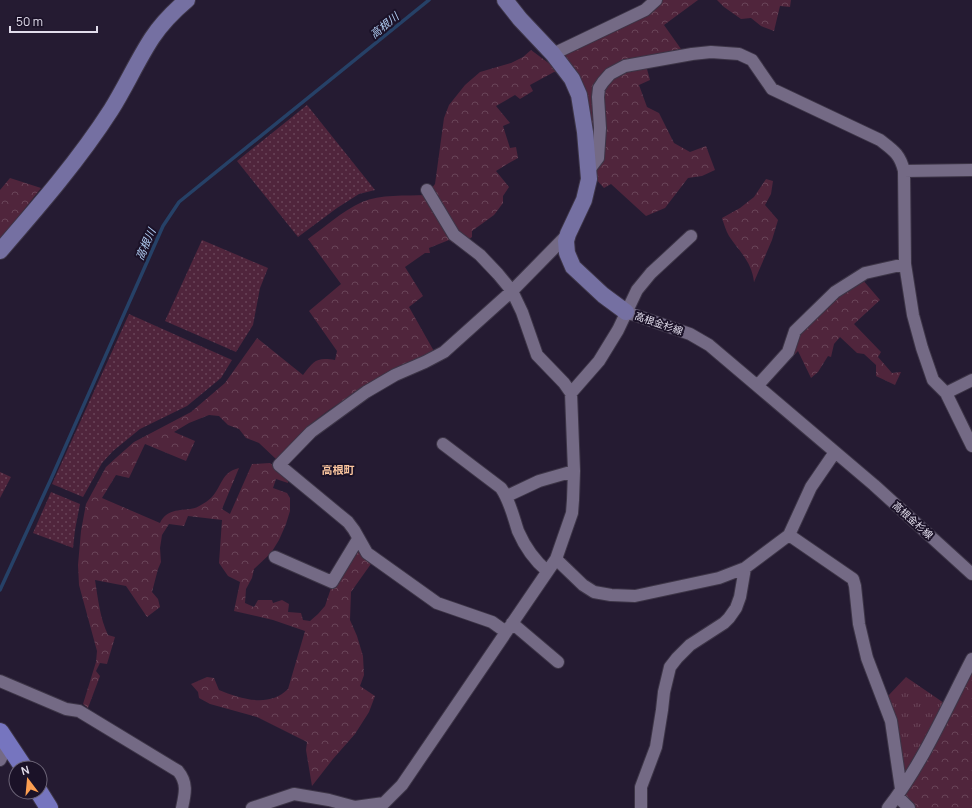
<svg xmlns="http://www.w3.org/2000/svg" width="972" height="808" font-family="Manrope,'Noto Sans JP',sans-serif">
<style>
.grass{fill:url(#grass-dots)}
.forest{fill:url(#forest-crowns)}
.park{fill:url(#park-tufts)}
.lines{fill:none;stroke-linecap:round;stroke-linejoin:round}
.stream{stroke:#264167;stroke-width:3.5}
.street-casing{stroke:#3d3547;stroke-width:14}
.secondary-casing{stroke:#3d3547;stroke-width:18}
.primary-casing{stroke:#3d3547;stroke-width:20}
.street{stroke:#746a85;stroke-width:12}
.secondary{stroke:#7570a2;stroke-width:16}
.primary{stroke:#7675bf;stroke-width:18}
.labels{text-anchor:middle;dominant-baseline:central;stroke-width:4;stroke-linejoin:round;paint-order:stroke}
.street-label{font-size:10px;fill:#e2ddec;stroke:#1b1228}
.water-label{font-size:11px;font-style:italic;fill:#b2cef4;stroke:#1b1228}
.neighbourhood-label{font-size:11px;font-weight:bold;fill:#fac59e;stroke:#1b1228}
</style>
<defs>
<pattern id="grass-dots" width="8" height="8" patternUnits="userSpaceOnUse"><rect width="8" height="8" fill="#50253c"/><path d="M2 2h.1M6 6h.1" fill="none" stroke="#694458" stroke-width="1.8" stroke-linecap="round"/></pattern>
<pattern id="forest-crowns" width="20" height="18" patternUnits="userSpaceOnUse"><rect width="20" height="18" fill="#50253c"/><path d="M2 6a3 3 0 1 1 6 0M12 15a3 3 0 1 1 6 0" fill="none" stroke="#694458"/></pattern>
<pattern id="park-tufts" width="24" height="20" patternUnits="userSpaceOnUse"><rect width="24" height="20" fill="#50253c"/><path d="M3 7l-1-3M5 7V3M7 7l1-3M15 17l-1-3M17 17v-4M19 17l1-3" fill="none" stroke="#694458"/></pattern>
</defs>
<rect width="100%" height="100%" fill="#251b32"/>
<path class="grass" d="M 307,105 L 375,190 L 359,194 L 337,208 L 298,237 L 237,161 Z
M 202,240 L 268,268 L 260,288 L 253,325 L 236,352 L 165,321 Z
M 129,314 L 232,360 L 221,378 L 187,406 L 140,429 L 113,451 L 102,463 L 83,497 L 52,484 Z
M 0,472 L 11,477 L 0,498 Z
M 51,492 L 80,504 L 75,530 L 73,548 L 33,533 Z"/>
<path class="forest" d="M 662,0 L 698,0 L 664,25 L 681,49 L 644,58 L 650,80 L 639,85 L 647,107 L 659,113 L 674,143 L 690,152 L 706,146 L 715,170 L 702,176 L 688,178 L 665,208 L 646,216 L 611,184 L 604,188 L 594,177 L 562,54 Z
M 717,0 L 791,0 L 790,7 L 780,6 L 774,31 L 761,26 L 751,18 L 741,19 L 724,7 Z
M 531,50 L 562,73 L 554,72 L 530,85 L 533,91 L 520,99 L 515,95 L 496,106 L 510,123 L 503,126 L 510,148 L 516,147 L 518,158 L 509,163 L 496,171 L 509,187 L 503,196 L 503,203 L 494,215 L 472,231 L 472,237 L 468,240 L 460,236 L 453,243 L 449,240 L 429,248 L 430,253 L 425,253 L 405,267 L 423,296 L 409,307 L 435,353 C 393,373 342,396 308,427 C 297,437 287,449 277,460 L 259,443 L 246,438 L 239,429 L 228,425 L 219,416 L 209,415 L 189,423 L 174,432 L 195,441 L 186,461 L 145,444 L 129,478 L 116,475 L 102,498 L 160,523 C 169,504 188,514 201,505 C 204,503 208,501 211,498 C 222,487 221,472 239,468 L 222,509 L 230,514 L 252,464 L 270,463 L 288,475 L 288,483 L 276,479 L 273,488 L 287,493 L 290,498 L 290,511 L 286,524 L 279,540 L 271,553 L 254,569 L 252,578 L 246,589 L 245,603 L 254,607 L 258,600 L 272,600 L 273,603 L 282,600 L 289,604 L 288,612 L 301,613 L 303,620 L 310,621 L 318,614 L 325,606 L 332,585 L 358,546 L 373,561 L 351,592 L 350,620 L 357,636 L 363,656 L 364,675 L 360,686 L 375,696 L 369,712 L 355,734 L 333,759 L 312,786 L 306,750 L 307,742 L 257,717 L 210,704 L 199,698 L 198,692 L 191,684 L 207,677 L 214,678 L 219,690 C 241,699 269,708 288,689 L 305,631 L 273,620 L 234,611 L 240,582 L 228,576 L 219,563 L 222,520 L 188,516 L 184,526 L 169,524 L 162,535 L 160,548 L 161,562 L 158,569 L 152,592 L 158,599 L 160,607 L 147,617 L 126,586 L 95,580 C 98,599 100,618 108,635 L 115,637 L 107,664 L 100,663 L 96,671 L 100,676 L 88,708 L 83,704 L 96,662 L 97,651 L 79,585 L 78,565 L 81,531 L 86,504 L 106,467 L 117,457 L 134,442 L 191,412 L 225,383 L 257,338 L 303,375 C 314,361 316,357 335,360 L 337,351 L 309,311 L 341,284 L 308,239 C 325,227 342,211 362,202 C 380,194 406,196 426,195 L 435,184 L 444,118 L 449,105 L 465,85 L 480,72 L 511,63 L 523,57 Z
M 10,178 L 41,188 L 0,240 L 0,190 Z
M 766,179 L 773,181 L 771,194 L 765,205 L 778,220 L 772,240 L 754,282 C 752,262 739,251 729,236 C 726,231 724,224 722,218 L 740,208 L 754,197 Z
M 862,279 L 880,300 L 854,324 L 881,352 L 878,357 L 892,373 L 901,372 L 895,385 L 876,376 L 876,365 L 864,354 L 857,353 L 840,337 L 834,344 L 831,357 L 828,356 L 818,372 L 811,378 L 798,351 L 793,356 L 796,334 L 837,295 Z
M 972,671 L 972,808 L 915,808 L 906,798 L 906,790 Z"/>
<path class="park" d="M 906,677 L 944,703 L 903,779 L 887,697 Z"/>
<g class="lines">
<path class="stream" d="M 0,590 L 51,479 L 163,226 L 179,202 L 429,0"/>
<defs>
<path id="street" d="M 553,54 L 645,10 L 656,0
M 589,170 L 598,158 L 600,128 L 598,97 L 599,88 L 603,82 L 610,74 L 625,66 L 692,54 L 711,52 L 739,54 L 752,60 L 772,89 L 880,140 C 893,150 900,154 904,171 L 905,264 L 913,315 L 922,348 L 933,380 L 946,393 L 972,446
M 904,171 L 972,170
M 427,190 L 454,235 L 480,255 L 498,274 L 512,291 L 522,312 L 537,355 L 564,383 L 571,393
M 626,312 L 690,334 L 709,345 L 874,485 L 972,574
M 758,385 L 788,352 L 795,331 L 835,292 L 865,273 L 905,264
M 946,393 L 972,380
M 443,444 L 501,488 C 510,501 513,516 518,531 C 525,547 534,560 547,571
M 507,496 L 539,481 L 574,471
M 789,535 L 853,579 L 855,586 L 859,624 L 867,658 L 891,721 L 901,789
M 275,557 L 332,582 L 358,539
M 556,559 L 583,585 L 594,592 L 611,595 L 635,596 L 719,578 L 745,568 L 789,535 L 811,487 L 835,452
M 512,623 L 558,662
M 506,632 L 492,622 L 437,603 L 367,553 L 354,530 L 348,522 L 279,465 L 311,432 L 366,392 L 395,375 L 425,362 L 444,352 L 512,291 L 568,234
M 0,681 L 66,709 L 79,711 L 178,771 C 188,783 185,794 182,808
M 0,760 L 8,744
M 897,796 L 909,808
M 252,808 L 294,794 L 329,800 L 355,807 L 384,803 L 402,785 L 556,559 L 572,513 L 573,500 L 574,471 L 571,393 L 599,361 L 618,330 L 637,290 L 651,273 L 691,236
M 641,808 L 641,787 L 656,747 L 662,710 L 664,692 L 670,667 L 677,658 L 690,645 L 724,623 L 729,618 L 736,608 L 740,597 L 745,568
M 888,808 C 923,763 946,709 972,659"/>
<path id="secondary" d="M 505,0 L 520,19 L 553,54 L 572,79 L 579,95 L 585,132 L 589,179 L 584,200 L 568,234 L 566,241 L 567,253 L 573,267 L 603,295 L 626,312
M 0,251 C 39,206 79,160 111,110 C 126,86 137,61 152,38 C 162,23 174,11 187,0"/>
<path id="primary" d="M 0,732 L 24,768
M 39,792 L 49,808"/>
</defs>
<use href="#street" class="street-casing"/>
<use href="#secondary" class="secondary-casing"/>
<use href="#primary" class="primary-casing"/>
<use href="#street" class="street"/>
<use href="#secondary" class="secondary"/>
<use href="#primary" class="primary"/>
</g>
<g class="labels">
<g class="street-label">
<text transform="translate(659 323) rotate(19)">高根金杉線</text>
<text transform="translate(913 520) rotate(42)">高根金杉線</text>
</g>
<g class="water-label">
<text transform="translate(384 25) rotate(-39)">高根川</text>
<text transform="translate(145 244) rotate(-66)">高根川</text>
</g>
<g class="neighbourhood-label">
<text x="338" y="469">高根町</text>
</g>
</g>
<g transform="translate(28 780) rotate(344)"><circle r="19" fill="#1b1228" stroke="#6b6376"/>
<path d="M0-3L7 15L0 10L-7 15Z" fill="#fb9e51"/>
<text y="-6" font-size="11" font-weight="bold" text-anchor="middle" fill="#e2ddec">N</text>
</g>
<path d="M10 26v6h87v-6" fill="none" stroke="#e2ddec" stroke-width="2"/>
<text x="16" y="26" font-size="12" fill="#e2ddec" stroke="#1b1228" stroke-width="3" paint-order="stroke">50 m</text>
</svg>
